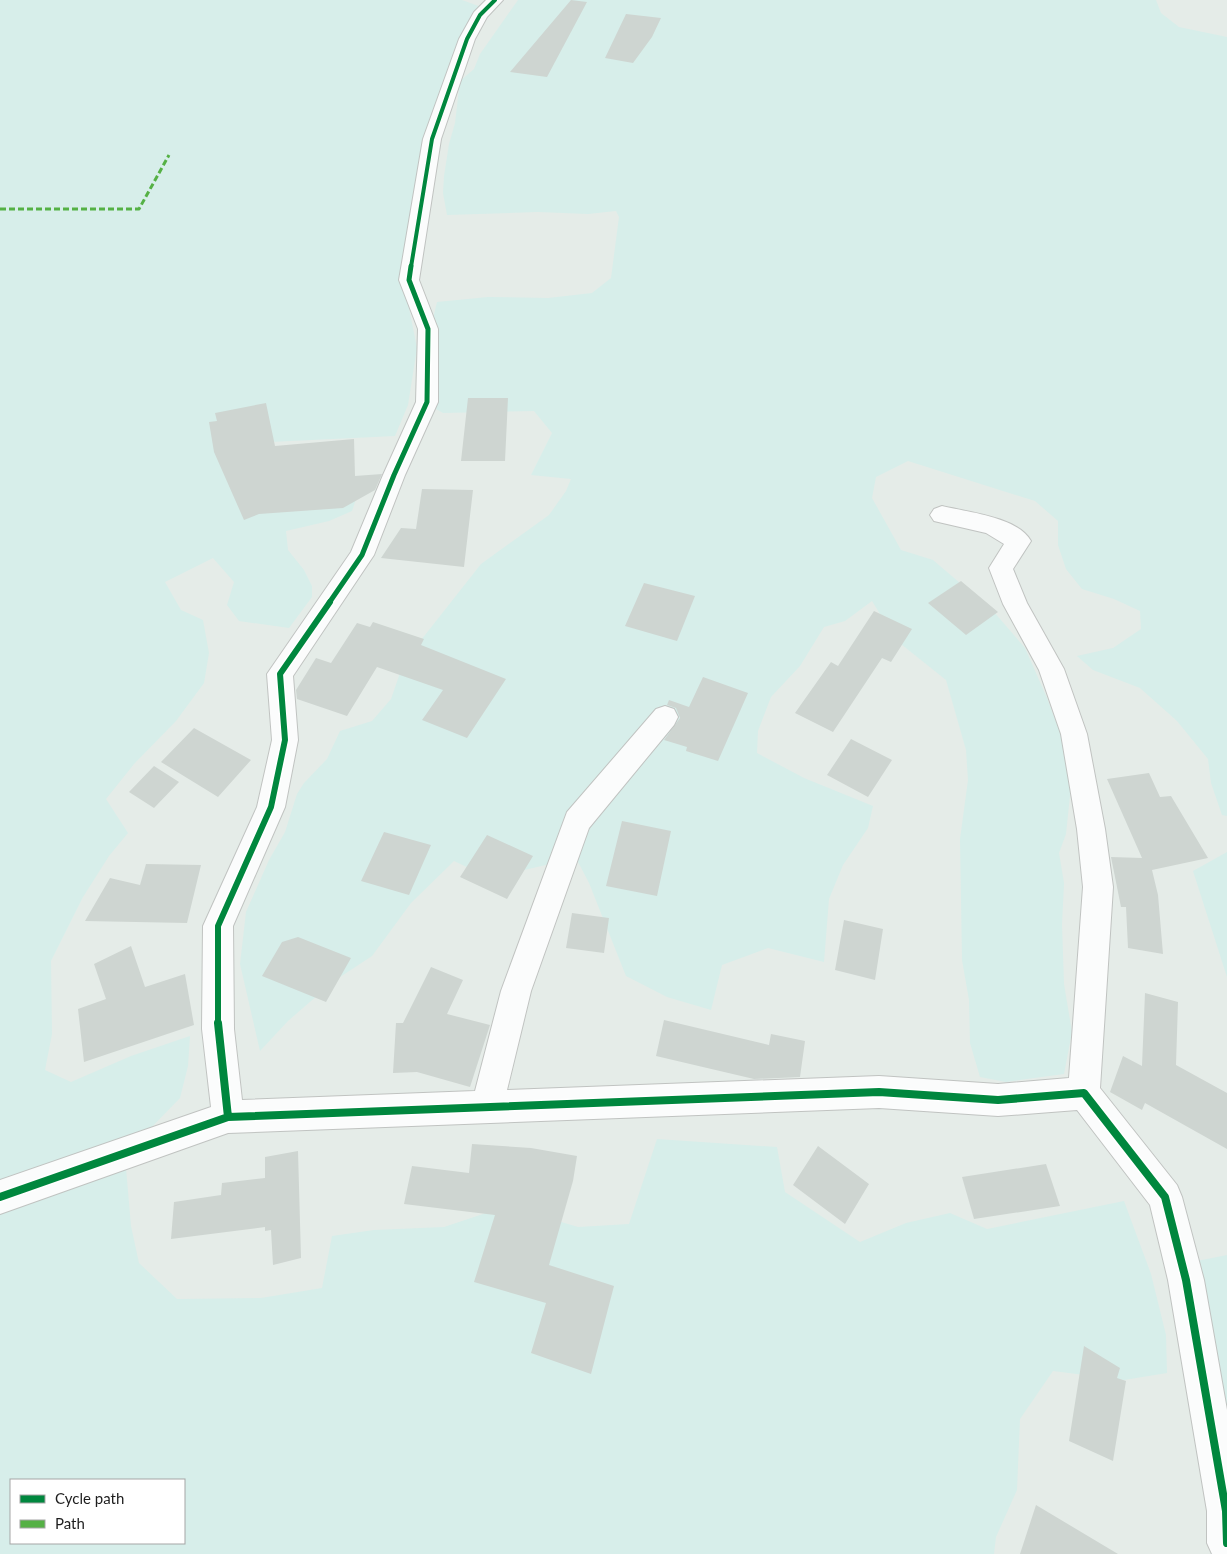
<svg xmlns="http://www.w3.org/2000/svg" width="1227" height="1554" font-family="Lato,sans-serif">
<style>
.farmland{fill:#d7eeea;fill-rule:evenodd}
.building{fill:#ced5d1}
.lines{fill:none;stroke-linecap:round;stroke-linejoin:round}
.minor-casing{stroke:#c0c3c1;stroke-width:2}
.minor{fill:#fbfcfc;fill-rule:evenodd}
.quiet{stroke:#55b145;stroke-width:3;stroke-dasharray:6 3;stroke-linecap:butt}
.cycleway-far3-casing{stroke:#fff;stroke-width:5.5}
.cycleway-far2-casing{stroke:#fff;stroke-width:8}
.cycleway-far1-casing{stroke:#fff;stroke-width:9}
.cycleway-casing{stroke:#fff;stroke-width:11}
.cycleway-far3{stroke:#00873e;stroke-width:4}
.cycleway-far2{stroke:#00873e;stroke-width:5}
.cycleway-far1{stroke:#00873e;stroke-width:6}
.cycleway{stroke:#00873e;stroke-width:8}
</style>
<rect width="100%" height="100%" fill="#e5ece8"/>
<path class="farmland" d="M 0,0 L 462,0 L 484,8 L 438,104 L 408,303 L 417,348 L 408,405 L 395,436 L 270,442 L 266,463 L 359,490 L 352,511 L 329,521 L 286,531 L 288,550 L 304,570 L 312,586 L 312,597 L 289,628 L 239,621 L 227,605 L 234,582 L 213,558 L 165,582 L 181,610 L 203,620 L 209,653 L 204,683 L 176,721 L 134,764 L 106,799 L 128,833 L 109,856 L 83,897 L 51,961 L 52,1034 L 45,1070 L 71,1082 L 131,1056 L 190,1036 L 188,1066 L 180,1098 L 146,1133 L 0,1190 Z
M 518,0 L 1156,0 L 1161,13 L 1179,27 L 1227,37 L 1227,816 L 1222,815 L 1211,783 L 1208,759 L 1177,721 L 1140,688 L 1093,670 L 1077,656 L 1113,648 L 1141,629 L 1140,611 L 1114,599 L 1082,589 L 1066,569 L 1058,545 L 1058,521 L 1035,501 L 908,461 L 876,477 L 872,498 L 901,550 L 933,560 L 994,612 L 1025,648 L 1047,698 L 1073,767 L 1066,834 L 1059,853 L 1064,883 L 1062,924 L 1064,984 L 1072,1032 L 1064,1074 L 1006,1082 L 980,1077 L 970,1043 L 969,1000 L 962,960 L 960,839 L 968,780 L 966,750 L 946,680 L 896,640 L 872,601 L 845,621 L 824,627 L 800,666 L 771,697 L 758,731 L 757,753 L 804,778 L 873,806 L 868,828 L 843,865 L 829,899 L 824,962 L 768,948 L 722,965 L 711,1010 L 667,997 L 626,976 L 589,883 L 576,858 L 490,878 L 454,861 L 411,903 L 372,956 L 334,981 L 288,1021 L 260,1051 L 240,964 L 246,912 L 269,860 L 285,832 L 297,794 L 304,783 L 327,759 L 340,731 L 372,721 L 391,699 L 400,673 L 414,649 L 481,564 L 549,515 L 566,491 L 571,479 L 531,475 L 552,433 L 534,411 L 443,413 L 429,405 L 431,327 L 437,302 L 488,297 L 548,298 L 592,293 L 611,278 L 619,217 L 616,211 L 588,214 L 538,212 L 447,215 L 443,193 L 444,176 L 449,144 L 455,123 L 460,81 L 474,69 L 480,54 Z
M 1227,852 L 1227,977 L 1193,871 Z
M 657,1139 L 777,1147 L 785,1192 L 860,1242 L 906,1223 L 950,1213 L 987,1229 L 1124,1201 L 1151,1274 L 1166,1335 L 1167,1373 L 1124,1380 L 1053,1371 L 1020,1419 L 1017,1490 L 996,1537 L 994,1554 L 0,1554 L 0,1213 L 126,1168 L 131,1226 L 139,1263 L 177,1299 L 261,1298 L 322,1288 L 332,1236 L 374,1230 L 444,1227 L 507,1206 L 578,1227 L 629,1224 ZM 11,1480 L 184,1480 L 184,1543 L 11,1543 Z
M 1227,1255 L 1227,1447 L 1187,1263 Z"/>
<path class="building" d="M 571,0 L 587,2 L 547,77 L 510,72 Z
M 626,14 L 661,18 L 652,37 L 633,63 L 605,58 Z
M 468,398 L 508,398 L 505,461 L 461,461 Z
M 266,403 L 275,446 L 354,439 L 355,476 L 382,474 L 375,490 L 343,508 L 259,514 L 244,520 L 214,452 L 209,422 L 217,421 L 215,413 Z
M 422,489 L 473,490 L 464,567 L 381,558 L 401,528 L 416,529 Z
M 961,581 L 998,612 L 966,635 L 928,603 Z
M 644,583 L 695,596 L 677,641 L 625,626 Z
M 874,611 L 912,629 L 891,662 L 882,658 L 833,732 L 795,713 L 831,662 L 838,666 Z
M 373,622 L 424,639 L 421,645 L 506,679 L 467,738 L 422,720 L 443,690 L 377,667 L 347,716 L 297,699 L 296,690 L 316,658 L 331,663 L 357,623 L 370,627 Z
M 703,677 L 748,693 L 718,761 L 686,751 L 687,747 L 664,740 L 680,718 L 676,708 L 667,705 L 669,700 L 689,707 Z
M 194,728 L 251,760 L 218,797 L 161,762 Z
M 851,739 L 892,760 L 868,797 L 827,775 Z
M 154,766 L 179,782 L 154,808 L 129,792 Z
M 1149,773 L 1160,797 L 1171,796 L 1208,858 L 1152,870 L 1158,895 L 1163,954 L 1128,948 L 1126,907 L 1121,907 L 1111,857 L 1142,858 L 1107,779 Z
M 622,821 L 671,831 L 657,896 L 606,886 Z
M 384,832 L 431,845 L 409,895 L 361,881 Z
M 487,835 L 533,856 L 507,899 L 460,877 Z
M 146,864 L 201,865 L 187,923 L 85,921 L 110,878 L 140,885 Z
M 572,913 L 609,918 L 604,953 L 566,948 Z
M 844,920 L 883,929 L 875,980 L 835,970 Z
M 298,937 L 351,958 L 326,1002 L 262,976 L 282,942 Z
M 131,946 L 145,987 L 185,974 L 194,1025 L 84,1062 L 78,1009 L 106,999 L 94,964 Z
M 431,967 L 463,980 L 447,1014 L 490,1025 L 470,1087 L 417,1072 L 393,1073 L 396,1023 L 403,1023 Z
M 1145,993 L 1178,1002 L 1176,1065 L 1227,1093 L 1227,1149 L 1145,1103 L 1142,1110 L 1110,1092 L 1123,1056 L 1142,1066 Z
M 664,1020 L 769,1045 L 771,1034 L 805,1041 L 800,1077 L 754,1079 L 656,1056 Z
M 472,1144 L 531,1148 L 577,1156 L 573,1181 L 549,1265 L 614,1286 L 591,1374 L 531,1353 L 546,1303 L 474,1282 L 495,1215 L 404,1204 L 412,1166 L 469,1173 Z
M 818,1146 L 869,1184 L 845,1224 L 793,1185 Z
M 298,1151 L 301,1258 L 273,1265 L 271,1230 L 265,1231 L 265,1227 L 171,1239 L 174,1202 L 221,1195 L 222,1183 L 265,1178 L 265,1157 Z
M 1046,1164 L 1060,1206 L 974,1219 L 962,1177 Z
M 1084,1346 L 1120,1368 L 1117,1378 L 1126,1381 L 1113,1461 L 1069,1441 Z
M 1036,1505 L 1118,1554 L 1020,1554 Z"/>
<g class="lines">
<defs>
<path id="minor" d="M 486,0 L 503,0 L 487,17 L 475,39 L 441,139 L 419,280 L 438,329 L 438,402 L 405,475 L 374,555 L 293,676 L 298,740 L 285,807 L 233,926 L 234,1029 L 242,1100 L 475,1091 L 501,991 L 567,812 L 656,709 L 665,706 L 674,709 L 678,717 L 674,725 L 589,828 L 531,991 L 507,1090 L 879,1076 L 998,1084 L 1069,1078 L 1083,887 L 1077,829 L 1061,734 L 1039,670 L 1003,604 L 989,568 L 1004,544 L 986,533 L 934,521 L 930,515 L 934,509 L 942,506 C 967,512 1018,517 1031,541 L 1013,569 L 1027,603 L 1064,669 L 1087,734 L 1105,829 L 1113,887 L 1100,1088 L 1177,1185 L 1182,1197 L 1204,1280 L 1227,1410 L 1227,1554 L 1212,1554 L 1207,1543 L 1207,1511 L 1168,1280 L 1150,1205 L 1077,1110 L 998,1116 L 879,1108 L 228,1133 L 0,1214 L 0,1180 L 211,1107 L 202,1029 L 203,926 L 257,807 L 272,740 L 267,674 L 351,552 L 383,475 L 416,402 L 418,329 L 399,280 L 423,139 L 459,39 L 474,12 Z"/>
</defs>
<use href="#minor" class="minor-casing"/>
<use href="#minor" class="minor"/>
<path class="quiet" d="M 0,209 L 139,209 L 169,155"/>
<defs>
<path id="cycleway-far3" d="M 411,267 L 432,139 L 467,39 L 480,15 L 495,0"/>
<path id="cycleway-far2" d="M 329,603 L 362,555 L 394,475 L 427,402 L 428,329 L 409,280 L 411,266"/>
<path id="cycleway-far1" d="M 218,1025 L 218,926 L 271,807 L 285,740 L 280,674 L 330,602"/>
<path id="cycleway" d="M 218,1023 L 228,1117
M 0,1197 L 228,1117 L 879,1092 L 998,1100 L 1084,1093 L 1165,1197 L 1186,1280 L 1226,1511 L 1227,1543"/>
</defs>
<use href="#cycleway-far3" class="cycleway-far3-casing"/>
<use href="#cycleway-far2" class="cycleway-far2-casing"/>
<use href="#cycleway-far1" class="cycleway-far1-casing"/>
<use href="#cycleway" class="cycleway-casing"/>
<use href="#cycleway-far3" class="cycleway-far3"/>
<use href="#cycleway-far2" class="cycleway-far2"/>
<use href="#cycleway-far1" class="cycleway-far1"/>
<use href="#cycleway" class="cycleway"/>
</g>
<rect x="10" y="1479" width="175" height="65" fill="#ffffff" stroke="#a5a5a5"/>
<rect x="20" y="1495" width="25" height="8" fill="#00873e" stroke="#a5a5a5"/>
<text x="55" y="1504" font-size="15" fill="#1d1d1d">Cycle path</text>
<rect x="20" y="1520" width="25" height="8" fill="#55b145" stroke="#a5a5a5"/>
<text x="55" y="1529" font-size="15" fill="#1d1d1d">Path</text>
</svg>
